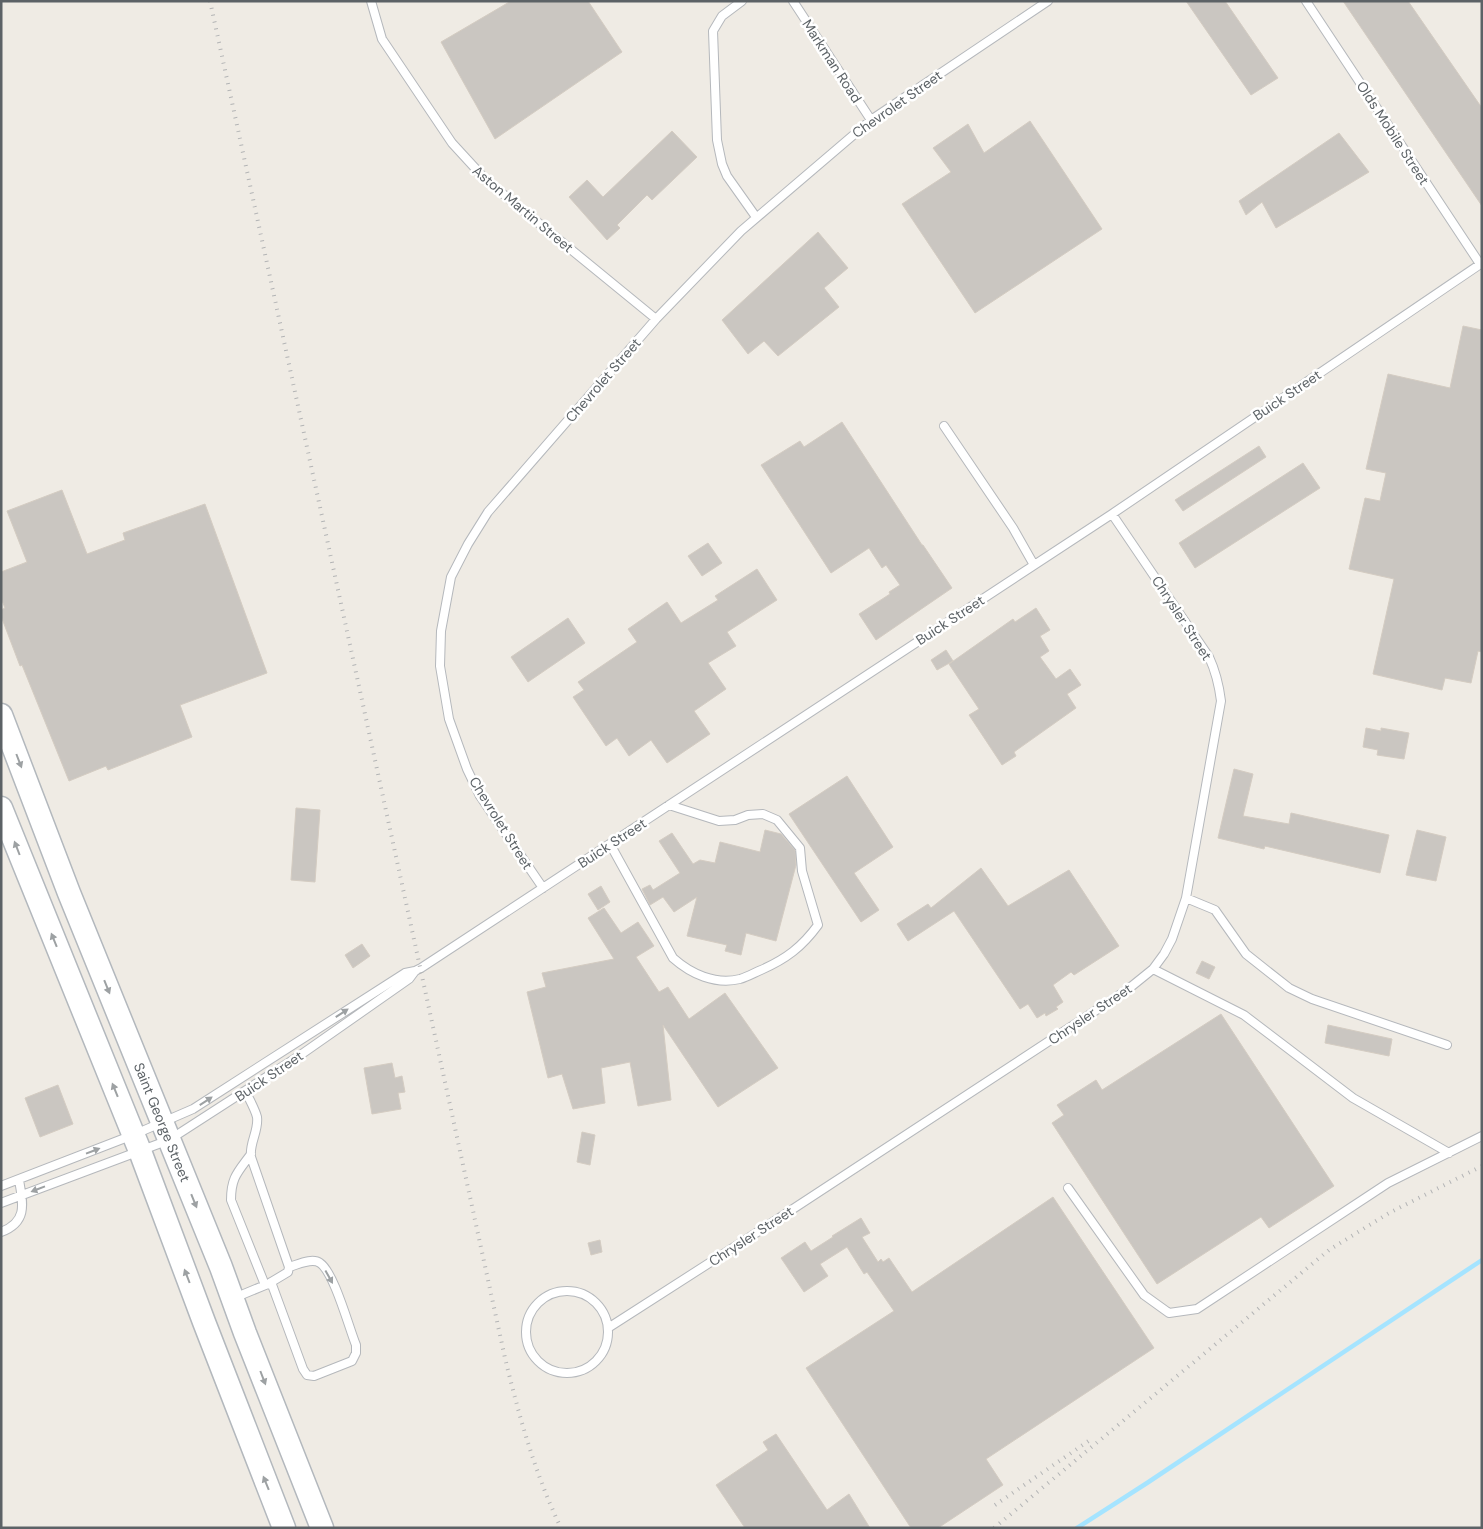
<svg xmlns="http://www.w3.org/2000/svg" width="1483" height="1529" font-family="'DM Sans',sans-serif">
<style>
.lines{fill:none;stroke-linecap:round;stroke-linejoin:round}
.stream{stroke:#a5e4ff;stroke-width:4.5}
.building{fill:#cac6c1;stroke:#d4ccc2}
.lane-casing{stroke:#b5b8bc;stroke-width:10}
.secondary-casing{stroke:#b3b8bd;stroke-width:25}
.lane{stroke:#fff;stroke-width:8}
.secondary{stroke:#fff;stroke-width:22}
.rail{stroke:#b3b4b5;stroke-width:4;stroke-dasharray:1 6;stroke-linecap:butt}
.oneway{fill:#9da1a3}
.labels{text-anchor:middle;dominant-baseline:central;stroke-width:5;stroke-linejoin:round;paint-order:stroke}
.street-label{font-size:14px;fill:#5c6266;stroke:#fff}
</style>
<rect width="100%" height="100%" fill="#efebe4"/>
<g class="lines">
<path class="stream" d="M 1077,1528 L 1147,1483 L 1482,1260"/>
</g>
<path class="building" d="M 511,1 L 588,1 L 622,52 L 495,139 L 441,42 Z
M 1186,1 L 1225,1 L 1278,78 L 1251,95 Z
M 1343,1 L 1408,1 L 1482,108 L 1482,206 Z
M 1030,121 L 1102,229 L 975,313 L 902,204 L 951,172 L 933,148 L 968,124 L 984,153 Z
M 672,131 L 697,157 L 652,200 L 647,195 L 617,225 L 620,228 L 607,240 L 569,197 L 587,180 L 603,197 Z
M 1339,133 L 1369,172 L 1276,228 L 1262,202 L 1246,215 L 1239,201 Z
M 818,232 L 848,268 L 824,288 L 839,307 L 778,356 L 764,341 L 748,354 L 722,320 Z
M 1463,326 L 1482,330 L 1482,652 L 1478,651 L 1471,683 L 1445,678 L 1442,690 L 1373,674 L 1394,579 L 1349,569 L 1365,498 L 1380,501 L 1386,473 L 1366,469 L 1388,374 L 1450,388 Z
M 842,422 L 922,545 L 923,545 L 952,588 L 876,640 L 859,614 L 890,594 L 889,592 L 900,585 L 886,565 L 882,568 L 869,548 L 831,573 L 761,465 L 800,441 L 804,447 Z
M 1259,446 L 1266,457 L 1183,511 L 1175,500 Z
M 1303,463 L 1320,488 L 1195,568 L 1179,543 Z
M 62,490 L 87,554 L 125,540 L 123,533 L 205,504 L 267,673 L 180,705 L 192,737 L 108,770 L 106,766 L 69,781 L 22,665 L 20,666 L 1,616 L 1,610 L 5,608 L 1,598 L 1,572 L 27,562 L 7,511 Z
M 708,543 L 722,563 L 702,576 L 688,556 Z
M 757,569 L 777,600 L 727,632 L 736,646 L 708,663 L 726,689 L 694,711 L 710,734 L 667,763 L 651,740 L 629,756 L 617,738 L 606,746 L 573,697 L 584,690 L 578,682 L 637,642 L 628,629 L 667,602 L 681,623 L 718,600 L 715,596 Z
M 1036,608 L 1050,630 L 1040,636 L 1049,651 L 1040,657 L 1056,679 L 1070,669 L 1081,685 L 1067,694 L 1076,708 L 1014,752 L 1016,756 L 1002,765 L 969,715 L 979,709 L 949,664 L 1013,619 L 1015,622 Z
M 568,618 L 585,643 L 528,682 L 511,657 Z
M 946,650 L 953,661 L 937,670 L 931,660 Z
M 1366,728 L 1381,731 L 1381,728 L 1409,733 L 1404,759 L 1377,755 L 1378,750 L 1363,747 Z
M 1234,769 L 1253,774 L 1243,816 L 1289,824 L 1291,813 L 1389,835 L 1380,873 L 1265,846 L 1264,849 L 1218,838 Z
M 847,776 L 893,847 L 854,873 L 879,910 L 861,922 L 789,814 Z
M 296,808 L 320,810 L 315,882 L 291,880 Z
M 765,830 L 781,834 L 795,850 L 796,865 L 776,941 L 746,933 L 741,955 L 725,951 L 727,945 L 687,936 L 697,897 L 674,912 L 663,897 L 650,905 L 642,889 L 650,885 L 653,890 L 680,873 L 659,841 L 672,833 L 693,864 L 700,860 L 715,863 L 720,842 L 760,852 Z
M 1417,830 L 1446,837 L 1436,881 L 1406,875 Z
M 981,868 L 1008,906 L 1069,870 L 1119,946 L 1074,975 L 1071,972 L 1053,985 L 1063,1002 L 1056,1007 L 1058,1009 L 1046,1016 L 1045,1013 L 1037,1018 L 1028,1004 L 1020,1009 L 954,911 L 908,941 L 897,924 L 928,904 L 931,908 Z
M 601,886 L 610,902 L 598,910 L 588,894 Z
M 604,908 L 621,933 L 638,922 L 654,946 L 636,957 L 659,992 L 668,987 L 689,1019 L 725,993 L 778,1068 L 718,1107 L 663,1025 L 671,1100 L 638,1106 L 630,1062 L 601,1068 L 605,1103 L 573,1109 L 562,1074 L 548,1078 L 527,992 L 546,987 L 542,973 L 614,959 L 588,918 Z
M 362,944 L 370,956 L 353,968 L 345,955 Z
M 1202,961 L 1215,967 L 1209,979 L 1196,973 Z
M 1221,1014 L 1334,1186 L 1269,1228 L 1261,1217 L 1157,1284 L 1052,1123 L 1064,1115 L 1057,1105 L 1096,1080 L 1102,1090 Z
M 1328,1025 L 1392,1039 L 1389,1056 L 1325,1043 Z
M 392,1063 L 395,1078 L 402,1076 L 405,1092 L 398,1093 L 401,1109 L 372,1114 L 364,1068 Z
M 58,1085 L 73,1124 L 40,1137 L 25,1098 Z
M 582,1132 L 595,1135 L 590,1165 L 577,1162 Z
M 1053,1197 L 1154,1348 L 986,1459 L 1003,1485 L 938,1528 L 911,1528 L 806,1368 L 894,1311 L 867,1272 L 864,1274 L 847,1247 L 820,1264 L 828,1276 L 804,1292 L 781,1258 L 805,1242 L 811,1251 L 833,1237 L 832,1236 L 861,1218 L 870,1233 L 862,1237 L 878,1262 L 881,1259 L 883,1262 L 889,1258 L 912,1292 Z
M 600,1240 L 602,1252 L 591,1255 L 588,1243 Z
M 776,1434 L 827,1510 L 849,1494 L 870,1528 L 745,1528 L 716,1485 L 768,1450 L 763,1442 Z"/>
<g class="lines">
<defs>
<path id="lane" d="M 371,1 L 382,39 L 452,143 L 486,180 L 656,319
M 742,1 L 722,16 L 713,31 L 717,140 L 722,164 L 727,176 L 756,217
M 793,1 L 871,120
M 1306,1 L 1480,264
M 944,426 L 1013,528 L 1034,565
M 610,844 L 673,958 C 691,974 715,985 740,979 C 747,977 754,973 761,970 C 786,959 802,947 818,925 L 802,871 L 800,848 L 777,820 L 763,814 L 748,815 L 735,820 L 719,821 L 669,805
M 543,888 L 480,796 L 467,769 L 449,719 L 440,666 L 441,631 L 451,577 L 468,544 L 488,512 L 656,319 L 741,231 L 871,120 L 1048,1
M 1186,898 L 1215,910 L 1246,954 L 1289,988 L 1312,999 L 1447,1045
M 1153,969 L 1244,1015 L 1353,1098 L 1449,1153
M 251,1154 C 238,1172 231,1177 231,1200 L 265,1285
M 1,1186 L 133,1135 L 193,1109 L 405,973 L 415,971 L 421,968 L 1112,514 L 1482,263
M 1068,1188 L 1144,1295 L 1169,1313 L 1197,1309 L 1388,1183 L 1482,1136
M 1,1203 L 169,1140 L 299,1056 L 409,979 L 415,971
M 1,1232 C 28,1222 23,1203 19,1180
M 271,1282 L 303,1369 L 307,1375 L 314,1376 L 352,1361 L 356,1353 L 356,1345 C 349,1328 334,1272 320,1263 C 312,1257 297,1265 289,1267
M526 1332a41 41 0 1 1 82 0a41 41 0 1 1-82 0Z
M 234,1298 L 268,1284 L 288,1272 L 289,1267 L 251,1157 C 249,1143 259,1131 257,1117 C 255,1109 249,1099 246,1092
M 608,1328 L 770,1224 L 1127,990 L 1153,969 L 1164,954 L 1172,939 L 1186,898 L 1221,701 C 1219,685 1216,672 1209,657 L 1112,514"/>
<g id="secondary">
<path id="s1" d="M 1,715 L 69,893 L 221,1267 L 245,1333 L 322,1528"/>
<path d="M 1,808 L 140,1151 L 204,1322 L 284,1528"/>
</g>
</defs>
<use href="#lane" class="lane-casing"/>
<use href="#secondary" class="secondary-casing"/>
<use href="#lane" class="lane"/>
<use href="#secondary" class="secondary"/>
<path class="rail" d="M 210,1 L 505,1358 C 519,1416 535,1474 561,1528
M 995,1505 L 1090,1440
M 994,1528 L 1329,1250 L 1389,1213 L 1482,1166"/>
</g>
<defs><path id="oneway-solid" d="M-6-.8H1V-3.2L6.5 0L1 3.2V.8H-6Z" transform="scale(1.25)"/></defs>
<g class="oneway">
<use href="#oneway-solid" transform="translate(19 761) rotate(69)"/>
<use href="#oneway-solid" transform="translate(17 848) rotate(-111)"/>
<use href="#oneway-solid" transform="translate(54 940) rotate(-112)"/>
<use href="#oneway-solid" transform="translate(107 987) rotate(68)"/>
<use href="#oneway-solid" transform="translate(342 1013) rotate(-33)"/>
<use href="#oneway-solid" transform="translate(115 1090) rotate(-112)"/>
<use href="#oneway-solid" transform="translate(206 1101) rotate(-33)"/>
<use href="#oneway-solid" transform="translate(93 1151) rotate(-21)"/>
<use href="#oneway-solid" transform="translate(38 1189) rotate(159)"/>
<use href="#oneway-solid" transform="translate(194 1201) rotate(68)"/>
<use href="#oneway-solid" transform="translate(187 1276) rotate(-111)"/>
<use href="#oneway-solid" transform="translate(329 1277) rotate(61)"/>
<use href="#oneway-solid" transform="translate(263 1378) rotate(69)"/>
<use href="#oneway-solid" transform="translate(266 1483) rotate(-112)"/>
</g>
<g class="labels">
<g class="street-label">
<text transform="translate(832 61) rotate(57)">Markman Road</text>
<text transform="translate(897 104) rotate(-35)">Chevrolet Street</text>
<text transform="translate(1393 133) rotate(57)">Olds Mobile Street</text>
<text transform="translate(523 209) rotate(40)">Aston Martin Street</text>
<text transform="translate(603 380) rotate(-49)">Chevrolet Street</text>
<text transform="translate(1287 395) rotate(-34)">Buick Street</text>
<text transform="translate(1182 618) rotate(57)">Chrysler Street</text>
<text transform="translate(950 620) rotate(-33)">Buick Street</text>
<text transform="translate(501 823) rotate(58)">Chevrolet Street</text>
<text transform="translate(612 843) rotate(-33)">Buick Street</text>
<text transform="translate(1090 1014) rotate(-34)">Chrysler Street</text>
<text transform="translate(269 1076) rotate(-34)">Buick Street</text>
<text stroke="none"><textPath href="#s1" startOffset="438">Saint George Street</textPath></text>
<text transform="translate(751 1236) rotate(-33)">Chrysler Street</text>
</g>
</g>
<rect width="1483" height="1529" fill="none" stroke="#5c6266" stroke-width="5"/>
</svg>
